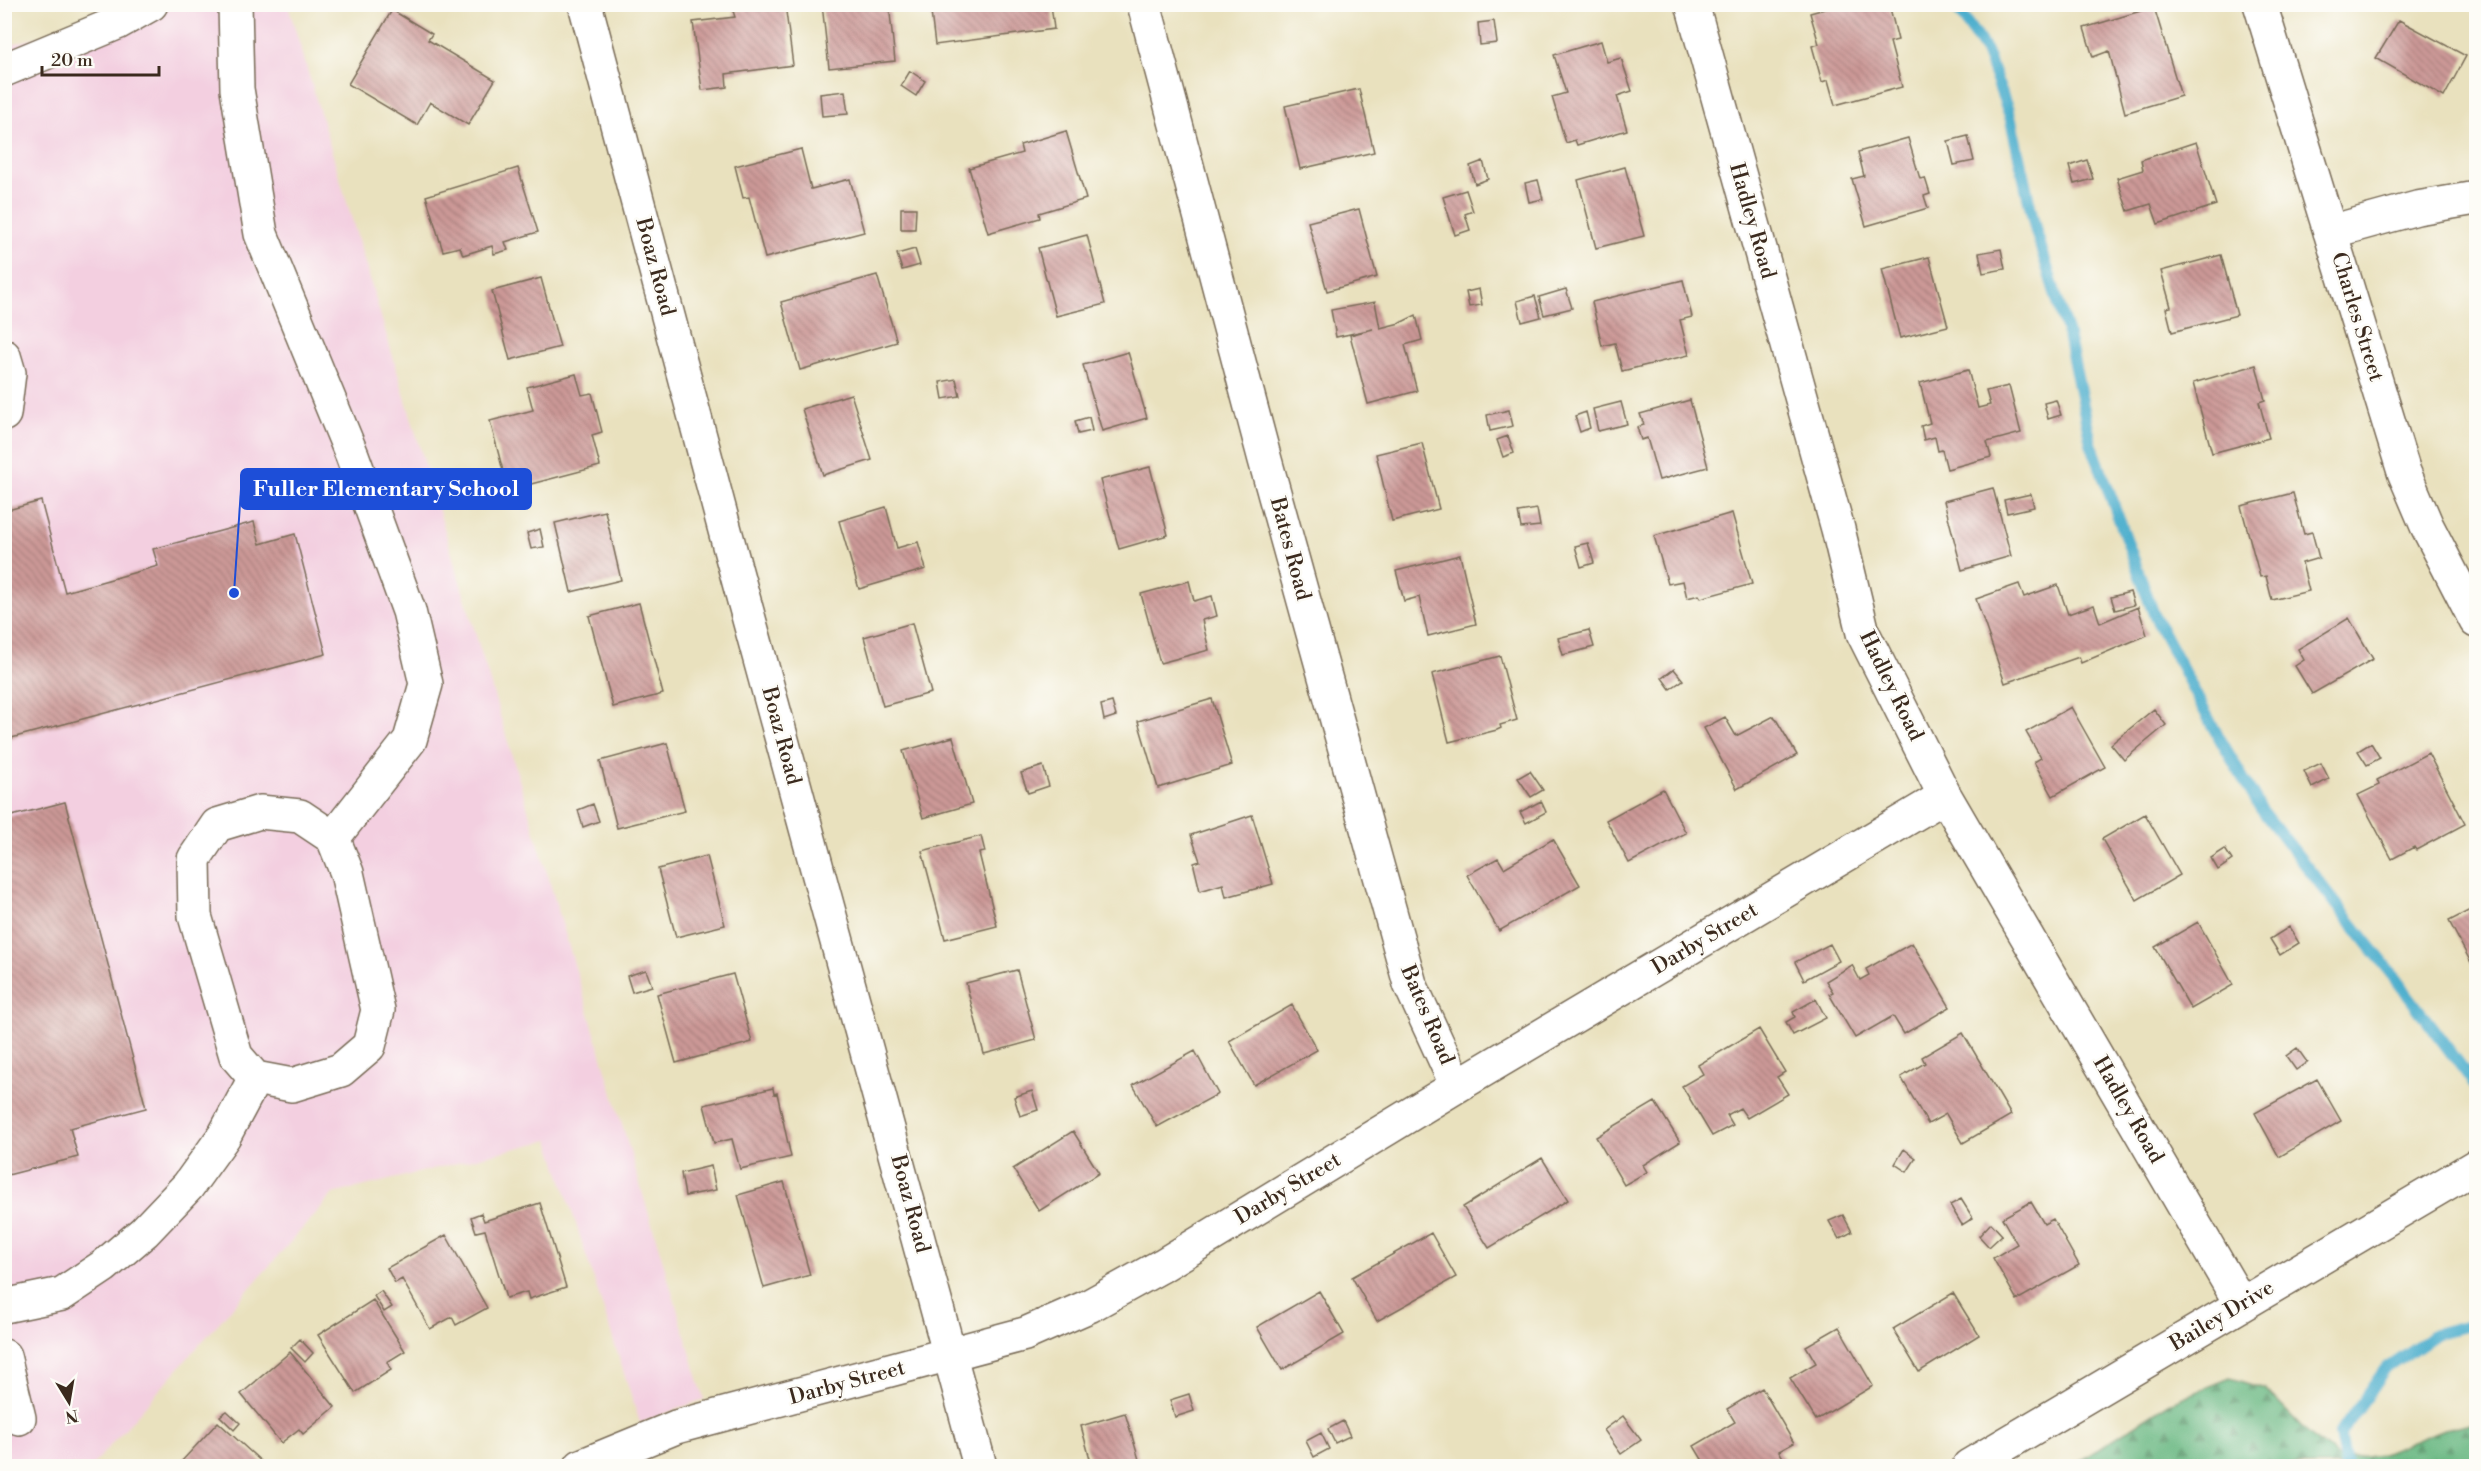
<svg xmlns="http://www.w3.org/2000/svg" width="2481" height="1471" font-family="'Libre Bodoni',serif">
<style>
.built{fill:#f3cfe0}
.forest{fill:url(#forest-firs);stroke:#527050;stroke-width:1.5}
.lines{fill:none;stroke-linecap:round;stroke-linejoin:round}
.stream{stroke:#4eafcd;stroke-width:12}
.building{fill:url(#building-back-hatch)}
.minor-casing{stroke:#786a56;stroke-width:36}
.minor{stroke:#fff;stroke-width:33}
.labels{text-anchor:middle;dominant-baseline:central;stroke-width:5;stroke-linejoin:round;paint-order:stroke}
.street-label{font-size:21px;fill:#3b2a1e;stroke:#fdfcf7}
.leader{fill:none;stroke:#1d4ed8;stroke-width:2}
.callout-dot{fill:#1d4ed8;stroke:#fdfcf7;stroke-width:2}
.callout{fill:#1d4ed8;stroke:#1d4ed8;stroke-width:2}
.callout-label{font-size:22px;text-anchor:middle;font-weight:bold;fill:#fff}
</style>
<defs>
<pattern id="forest-firs" width="22" height="20" patternUnits="userSpaceOnUse" patternTransform="scale(1.5)"><rect width="22" height="20" fill="#68b781"/><path d="M5 1l3.5 6h-7zM16 11l3.5 6h-7z" fill="#579569"/></pattern>
<pattern id="building-back-hatch" width="6" height="6" patternUnits="userSpaceOnUse" patternTransform="scale(1.5)"><rect width="6" height="6" fill="#cc9997"/><path d="M-1 5l2 2M0 0l6 6M5-1l2 2" fill="none" stroke="#a77d7b"/></pattern>
</defs>
<rect width="100%" height="100%" fill="#fdfcf7"/>
<filter id="ink" filterUnits="userSpaceOnUse"><feTurbulence type="fractalNoise" baseFrequency=".0167" numOctaves="2"/><feDisplacementMap in="SourceGraphic" scale="12" xChannelSelector="R" yChannelSelector="G"/><feConvolveMatrix kernelMatrix="1 2 1 2 8 2 1 2 1" color-interpolation-filters="sRGB"/></filter>
<filter id="wash" filterUnits="userSpaceOnUse"><feTurbulence type="fractalNoise" baseFrequency=".008" numOctaves="4" result="noise"/><feDisplacementMap in="SourceGraphic" scale="24" xChannelSelector="R" yChannelSelector="G"/><feGaussianBlur stdDeviation="1.35" result="paint"/><feColorMatrix in="noise" values="0 0 0 0 0 0 0 0 0 0 0 0 0 0 0 0 0 1.4 0 .05"/><feComposite in="paint" operator="in"/></filter>
<g filter="url(#wash)">
<rect width="100%" height="100%" fill="#e9e1be"/>
<path class="built" d="M 157,5 L 288,5 L 704,1399 L 640,1423 L 549,1140 L 333,1194 L 92,1466 L 5,1466 L 5,46 Z"/>
<path class="forest" d="M 2230,1378 L 2265,1389 L 2304,1429 L 2339,1459 L 2382,1454 L 2444,1429 L 2476,1422 L 2476,1466 L 2072,1466 L 2169,1403 Z"/>
<g class="lines">
<path class="stream" d="M 1954,4 L 1986,51 L 2010,116 L 2035,228 L 2068,335 L 2091,443 L 2155,617 L 2213,727 L 2261,809 L 2392,974 L 2476,1086
M 2346,1466 L 2340,1434 L 2386,1368 L 2435,1334 L 2476,1323"/>
</g>
<g id="blocks">
<path class="building" d="M 785,4 L 793,65 L 726,74 L 727,87 L 702,90 L 693,22 L 735,17 L 733,11 Z
M 822,4 L 889,4 L 895,61 L 829,68 Z
M 930,4 L 1051,4 L 1054,29 L 935,45 Z
M 1843,4 L 1889,4 L 1898,40 L 1890,42 L 1902,87 L 1835,105 L 1828,80 L 1822,82 L 1812,46 L 1819,44 L 1810,13 Z
M 2154,7 L 2181,96 L 2125,113 L 2109,51 L 2093,57 L 2084,28 Z
M 392,10 L 432,34 L 428,40 L 495,80 L 468,125 L 430,102 L 417,125 L 348,84 Z
M 2399,20 L 2466,56 L 2444,97 L 2376,58 Z
M 1494,21 L 1497,43 L 1480,45 L 1478,23 Z
M 1601,41 L 1607,62 L 1621,58 L 1632,91 L 1617,96 L 1627,130 L 1577,145 L 1575,140 L 1566,143 L 1552,97 L 1566,93 L 1554,55 Z
M 910,71 L 925,81 L 916,96 L 901,86 Z
M 1359,89 L 1374,152 L 1300,169 L 1285,106 Z
M 845,91 L 848,114 L 822,116 L 820,94 Z
M 1066,131 L 1086,199 L 1039,213 L 1040,218 L 988,233 L 969,168 L 1022,153 L 1020,145 Z
M 1968,136 L 1974,161 L 1954,165 L 1948,141 Z
M 1908,138 L 1920,179 L 1925,178 L 1930,194 L 1924,196 L 1928,208 L 1866,226 L 1852,179 L 1864,176 L 1858,152 Z
M 2196,142 L 2216,205 L 2158,224 L 2151,204 L 2128,211 L 2117,178 L 2143,170 L 2141,160 Z
M 801,149 L 811,189 L 850,179 L 864,232 L 765,258 L 749,197 L 743,198 L 735,166 Z
M 2087,160 L 2093,179 L 2074,184 L 2069,166 Z
M 1483,161 L 1488,179 L 1475,184 L 1470,166 Z
M 1625,167 L 1644,236 L 1596,248 L 1578,180 Z
M 518,168 L 538,232 L 505,242 L 508,250 L 494,254 L 492,246 L 463,255 L 460,247 L 443,251 L 426,196 Z
M 1538,180 L 1543,199 L 1529,202 L 1525,183 Z
M 1466,190 L 1473,211 L 1465,214 L 1470,230 L 1455,235 L 1443,197 Z
M 901,208 L 916,208 L 915,229 L 901,229 Z
M 1359,209 L 1377,277 L 1327,291 L 1308,222 Z
M 1087,235 L 1105,304 L 1056,316 L 1038,248 Z
M 915,249 L 920,265 L 902,270 L 897,254 Z
M 2001,249 L 2005,269 L 1983,273 L 1979,253 Z
M 2221,255 L 2237,315 L 2172,332 L 2166,308 L 2171,307 L 2161,271 Z
M 1929,257 L 1948,326 L 1900,338 L 1882,269 Z
M 877,275 L 897,342 L 800,370 L 781,302 Z
M 541,278 L 560,347 L 510,360 L 492,291 Z
M 1683,280 L 1692,317 L 1680,320 L 1689,355 L 1622,371 L 1615,343 L 1602,346 L 1592,302 Z
M 1479,289 L 1482,305 L 1469,307 L 1466,292 Z
M 1566,289 L 1572,308 L 1544,315 L 1539,297 Z
M 1535,296 L 1541,317 L 1522,322 L 1517,301 Z
M 1375,302 L 1380,328 L 1400,323 L 1416,315 L 1422,340 L 1405,345 L 1417,391 L 1368,404 L 1350,335 L 1373,329 L 1336,337 L 1331,310 Z
M 1128,352 L 1147,418 L 1102,431 L 1083,365 Z
M 2256,365 L 2265,400 L 2259,402 L 2269,438 L 2212,453 L 2193,383 Z
M 1968,370 L 1978,408 L 1990,405 L 1986,391 L 2009,386 L 2021,433 L 1987,442 L 1991,457 L 1947,469 L 1942,450 L 1938,451 L 1935,437 L 1924,440 L 1921,426 L 1930,423 L 1920,383 Z
M 576,374 L 582,395 L 592,393 L 602,432 L 592,435 L 600,466 L 508,490 L 490,421 L 533,410 L 527,387 Z
M 956,379 L 960,396 L 943,399 L 940,382 Z
M 851,394 L 872,460 L 823,475 L 802,409 Z
M 1690,400 L 1708,467 L 1659,480 L 1647,438 L 1641,440 L 1637,427 L 1644,425 L 1640,414 Z
M 2056,400 L 2061,415 L 2048,419 L 2044,403 Z
M 1621,402 L 1627,424 L 1598,431 L 1593,409 Z
M 1509,410 L 1513,426 L 1490,431 L 1487,415 Z
M 1586,412 L 1590,428 L 1580,432 L 1575,416 Z
M 1089,417 L 1092,431 L 1078,434 L 1075,421 Z
M 1508,436 L 1514,453 L 1503,457 L 1497,440 Z
M 1422,443 L 1439,509 L 1392,521 L 1376,454 Z
M 1150,467 L 1168,535 L 1119,549 L 1100,480 Z
M 1993,488 L 2011,556 L 1962,570 L 1944,501 Z
M 2293,493 L 2304,534 L 2312,532 L 2319,558 L 2302,563 L 2309,591 L 2272,600 L 2266,576 L 2260,577 L 2241,506 Z
M 2031,494 L 2034,507 L 2007,513 L 2004,500 Z
M 41,501 L 65,592 L 158,566 L 153,549 L 254,522 L 260,544 L 295,534 L 326,654 L 4,740 L 4,511 Z
M 886,507 L 897,548 L 918,542 L 926,569 L 859,589 L 839,521 Z
M 1537,509 L 1540,526 L 1521,528 L 1518,512 Z
M 605,511 L 621,580 L 571,592 L 555,523 Z
M 1732,513 L 1752,584 L 1701,598 L 1699,595 L 1687,598 L 1683,581 L 1668,584 L 1654,536 Z
M 540,529 L 544,547 L 531,549 L 527,533 Z
M 1588,543 L 1594,563 L 1581,567 L 1575,546 Z
M 1460,555 L 1476,624 L 1428,636 L 1419,597 L 1404,601 L 1396,571 Z
M 1189,581 L 1194,601 L 1212,596 L 1217,616 L 1202,620 L 1209,650 L 1160,663 L 1141,594 Z
M 2019,584 L 2024,597 L 2058,585 L 2068,614 L 2094,605 L 2100,623 L 2138,607 L 2147,635 L 2081,663 L 2079,657 L 2005,683 L 1976,599 Z
M 2130,592 L 2134,605 L 2115,610 L 2111,597 Z
M 639,603 L 663,694 L 613,707 L 589,616 Z
M 2349,618 L 2373,659 L 2312,694 L 2295,666 L 2304,660 L 2298,649 Z
M 912,623 L 931,693 L 883,706 L 864,637 Z
M 1589,630 L 1594,647 L 1563,655 L 1558,638 Z
M 1500,656 L 1517,720 L 1500,725 L 1501,728 L 1497,730 L 1449,742 L 1432,674 Z
M 1674,669 L 1683,680 L 1670,689 L 1662,678 Z
M 1212,699 L 1232,765 L 1158,788 L 1138,721 Z
M 1112,702 L 1116,716 L 1104,720 L 1101,705 Z
M 2071,707 L 2105,767 L 2053,796 L 2034,762 L 2041,758 L 2026,732 Z
M 2154,709 L 2166,725 L 2124,760 L 2111,744 Z
M 1774,716 L 1797,755 L 1737,789 L 1704,728 L 1725,717 L 1736,736 Z
M 953,737 L 972,804 L 923,818 L 903,751 Z
M 667,743 L 685,811 L 617,828 L 600,761 Z
M 2371,743 L 2380,758 L 2367,765 L 2358,751 Z
M 2428,753 L 2465,824 L 2416,850 L 2414,847 L 2392,859 L 2358,795 L 2379,785 L 2377,780 Z
M 2321,763 L 2329,779 L 2312,788 L 2304,771 Z
M 1043,766 L 1049,786 L 1028,793 L 1021,773 Z
M 1530,771 L 1543,790 L 1531,797 L 1518,778 Z
M 1663,789 L 1686,833 L 1629,863 L 1606,820 Z
M 1541,801 L 1546,812 L 1526,823 L 1520,812 Z
M 65,802 L 146,1108 L 70,1128 L 78,1157 L 4,1176 L 4,818 Z
M 593,804 L 599,821 L 583,827 L 578,810 Z
M 2145,814 L 2180,875 L 2137,900 L 2102,839 Z
M 1252,815 L 1273,884 L 1226,897 L 1223,884 L 1200,891 L 1194,866 L 1194,863 L 1200,861 L 1191,835 Z
M 981,836 L 985,852 L 979,853 L 997,926 L 945,939 L 922,851 Z
M 1553,839 L 1580,885 L 1499,931 L 1467,875 L 1498,858 L 1504,868 Z
M 2225,849 L 2232,860 L 2218,870 L 2211,858 Z
M 707,856 L 725,925 L 676,937 L 658,869 Z
M 2476,907 L 2476,972 L 2449,921 Z
M 2198,922 L 2233,985 L 2191,1009 L 2155,947 Z
M 2289,927 L 2299,943 L 2280,955 L 2270,939 Z
M 1912,943 L 1950,1007 L 1904,1034 L 1893,1016 L 1855,1038 L 1829,994 L 1833,992 L 1826,981 L 1852,965 L 1860,980 L 1869,975 L 1866,969 Z
M 1830,944 L 1839,961 L 1804,980 L 1795,962 Z
M 646,970 L 652,986 L 632,992 L 627,976 Z
M 1017,970 L 1036,1040 L 984,1054 L 966,983 Z
M 733,974 L 752,1042 L 676,1063 L 657,994 Z
M 1816,999 L 1826,1018 L 1793,1035 L 1786,1022 L 1795,1017 L 1793,1012 Z
M 1292,1005 L 1317,1050 L 1254,1085 L 1229,1041 Z
M 1759,1029 L 1785,1072 L 1777,1077 L 1788,1094 L 1747,1118 L 1740,1108 L 1727,1115 L 1733,1125 L 1712,1136 L 1682,1086 L 1703,1074 L 1698,1065 Z
M 1963,1033 L 2011,1115 L 1963,1143 L 1946,1114 L 1928,1124 L 1901,1077 L 1925,1063 L 1922,1057 Z
M 2297,1048 L 2307,1062 L 2296,1070 L 2286,1056 Z
M 1195,1051 L 1218,1094 L 1157,1127 L 1133,1085 Z
M 2317,1079 L 2341,1121 L 2279,1157 L 2255,1113 Z
M 773,1088 L 774,1094 L 777,1093 L 791,1157 L 740,1169 L 732,1139 L 714,1143 L 704,1105 Z
M 1032,1091 L 1038,1110 L 1020,1116 L 1014,1097 Z
M 1655,1102 L 1680,1142 L 1643,1165 L 1647,1172 L 1624,1185 L 1596,1137 Z
M 1073,1131 L 1099,1173 L 1039,1211 L 1013,1169 Z
M 1904,1149 L 1916,1158 L 1907,1172 L 1895,1164 Z
M 1542,1158 L 1568,1200 L 1489,1248 L 1463,1207 Z
M 711,1166 L 716,1190 L 685,1196 L 681,1173 Z
M 784,1182 L 810,1275 L 764,1288 L 738,1195 Z
M 1961,1199 L 1973,1218 L 1962,1225 L 1950,1205 Z
M 2031,1202 L 2044,1224 L 2053,1219 L 2079,1265 L 2017,1300 L 1993,1258 L 2017,1244 L 2002,1218 Z
M 540,1203 L 566,1287 L 529,1299 L 527,1292 L 506,1298 L 485,1230 L 476,1232 L 471,1217 L 481,1213 L 484,1221 Z
M 1843,1215 L 1852,1232 L 1839,1239 L 1829,1221 Z
M 1991,1223 L 2002,1235 L 1989,1247 L 1979,1236 Z
M 1431,1233 L 1456,1277 L 1377,1321 L 1352,1277 Z
M 446,1235 L 487,1308 L 456,1325 L 452,1317 L 430,1329 L 402,1279 L 395,1283 L 387,1268 Z
M 381,1291 L 392,1307 L 384,1312 L 374,1296 Z
M 1319,1291 L 1344,1334 L 1282,1370 L 1257,1327 Z
M 1953,1293 L 1979,1335 L 1919,1372 L 1893,1329 Z
M 373,1300 L 405,1351 L 387,1362 L 391,1370 L 355,1393 L 318,1335 Z
M 1839,1327 L 1873,1386 L 1816,1420 L 1790,1378 L 1816,1363 L 1806,1346 Z
M 300,1339 L 313,1353 L 305,1362 L 291,1348 Z
M 290,1352 L 335,1407 L 303,1434 L 299,1429 L 281,1443 L 241,1394 Z
M 1762,1388 L 1794,1443 L 1779,1451 L 1785,1461 L 1777,1466 L 1706,1466 L 1694,1446 L 1735,1422 L 1727,1409 Z
M 1189,1394 L 1194,1411 L 1175,1417 L 1170,1400 Z
M 227,1411 L 240,1423 L 234,1430 L 220,1416 Z
M 1125,1413 L 1141,1466 L 1092,1466 L 1081,1426 Z
M 1623,1416 L 1641,1440 L 1621,1454 L 1604,1430 Z
M 1343,1421 L 1350,1436 L 1335,1443 L 1328,1429 Z
M 218,1422 L 266,1466 L 185,1466 L 180,1463 Z
M 1321,1433 L 1329,1449 L 1314,1457 L 1306,1441 Z"/>
</g>
</g>
<g filter="url(#ink)">
<use href="#blocks" fill-opacity="0" stroke="#786a56" stroke-width="1.5"/>
<g class="lines">
<defs>
<path id="minor" d="M 235,4 L 237,89 L 261,234 L 352,455 L 409,611 L 426,684 L 410,740 L 333,838
M 585,4 L 731,553 L 980,1466
M 1144,4 L 1265,460 L 1410,984 L 1457,1086
M 1692,4 L 1838,529 L 1863,633 L 1945,796 L 2241,1304
M 2260,4 L 2404,472 L 2427,526 L 2476,621
M 4,70 L 117,23 L 151,4
M 2330,232 L 2417,208 L 2476,198
M 4,356 L 9,373 L 4,414
M 260,812 L 300,816 L 333,838 L 347,873 L 378,1010 L 369,1046 L 341,1070 L 292,1085 L 255,1078 L 236,1056 L 195,916 L 194,859 L 217,825 Z
M 4,1306 L 62,1294 L 104,1266 L 144,1232 L 188,1186 L 224,1136 L 255,1078
M 4,1356 L 19,1418
M 581,1466 L 676,1427 L 1025,1334 L 1089,1306 L 1163,1265 L 1457,1086 L 1945,796
M 1969,1466 L 2476,1166"/>
</defs>
<use href="#minor" class="minor-casing"/>
<use href="#minor" class="minor"/>
</g>
</g>
<g class="labels">
<g class="street-label">
<text transform="translate(1752 221) rotate(74)">Hadley Road</text>
<text transform="translate(655 267) rotate(75)">Boaz Road</text>
<text transform="translate(2357 317) rotate(73)">Charles Street</text>
<text transform="translate(1290 549) rotate(75)">Bates Road</text>
<text transform="translate(1891 686) rotate(64)">Hadley Road</text>
<text transform="translate(781 736) rotate(75)">Boaz Road</text>
<text transform="translate(1705 939) rotate(-31)">Darby Street</text>
<text transform="translate(1427 1015) rotate(67)">Bates Road</text>
<text transform="translate(2128 1110) rotate(60)">Hadley Road</text>
<text transform="translate(1288 1189) rotate(-31)">Darby Street</text>
<text transform="translate(910 1204) rotate(75)">Boaz Road</text>
<text transform="translate(2222 1316) rotate(-31)">Bailey Drive</text>
<text transform="translate(847 1383) rotate(-15)">Darby Street</text>
</g>
</g>
<path class="leader" d="M234 593L241 489"/>
<circle class="callout-dot" cx="234" cy="593" r="6"/>
<rect class="callout" x="241" y="469" width="290" height="40" rx="6"/>
<g class="callout-label">
<text x="386" y="496">Fuller Elementary School</text>
</g>
<rect width="2481" height="1471" fill="none" stroke="#fdfcf7" stroke-width="24"/>
<g transform="translate(69 1402) rotate(169)" stroke="#fdfcf7" stroke-width="4.5" paint-order="stroke">
<path d="M0-4.5L10 22L0 15L-10 22Z" fill="#3b2a1e"/>
<text y="-9" font-size="16" font-weight="bold" text-anchor="middle" fill="#3b2a1e">N</text>
</g>
<path d="M42 66v9h117v-9" fill="none" stroke="#3b2a1e" stroke-width="3"/>
<text x="51" y="66" font-size="18" fill="#3b2a1e" stroke="#fdfcf7" stroke-width="4.5" paint-order="stroke">20 m</text>
</svg>
